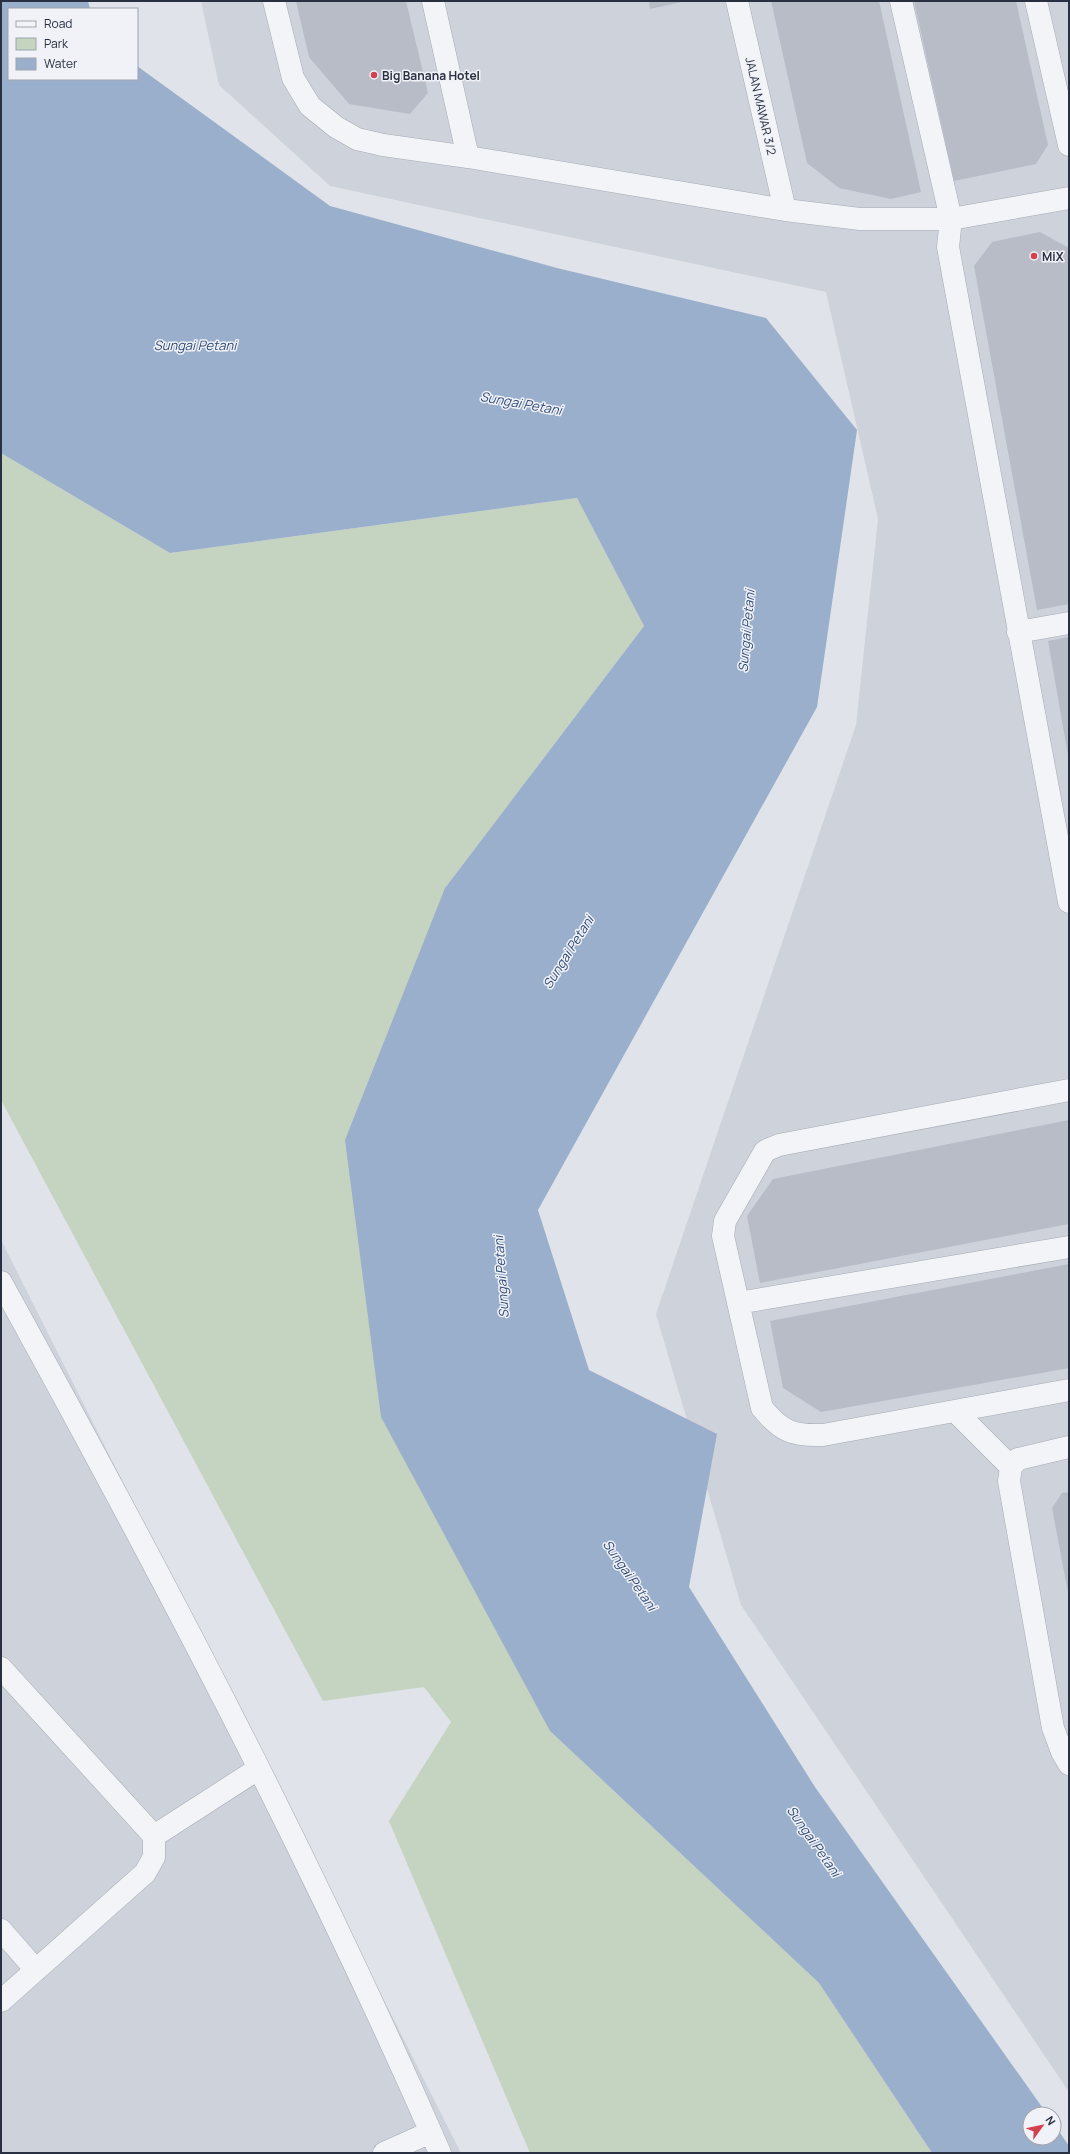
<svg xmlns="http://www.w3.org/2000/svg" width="1070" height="2154" font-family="Manrope,sans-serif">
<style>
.built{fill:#ced2db}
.green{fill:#c4d4c1}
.water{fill:#9aafcb}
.building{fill:#b7bcc6}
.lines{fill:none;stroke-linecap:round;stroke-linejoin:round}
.minor-casing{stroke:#a5aab3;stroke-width:23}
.minor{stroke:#f3f4f8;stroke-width:22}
.poi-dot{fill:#d2414f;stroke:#f0f2f7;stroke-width:1.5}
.labels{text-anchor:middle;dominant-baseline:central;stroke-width:3;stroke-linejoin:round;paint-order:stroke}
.poi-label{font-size:12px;font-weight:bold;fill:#283041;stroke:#f0f2f7;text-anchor:start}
.street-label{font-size:12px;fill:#283041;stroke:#f0f2f7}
.water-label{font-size:13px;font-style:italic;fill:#314c77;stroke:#f0f2f7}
</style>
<rect width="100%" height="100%" fill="#e0e3e9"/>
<path class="built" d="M 201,1 L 1069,1 L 1069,2092 L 741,1605 L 656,1314 L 856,725 L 878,519 L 826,292 L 330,186 L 219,85 Z
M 1,1240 L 461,2153 L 1,2153 Z"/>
<path class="green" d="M 1,453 L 170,553 L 577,498 L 644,626 L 445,888 L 550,1731 L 819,1983 L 932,2153 L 530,2153 L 389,1821 L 451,1722 L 424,1687 L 323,1701 L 1,1100 Z"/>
<path class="water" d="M 1,1 L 88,1 L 90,9 L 9,9 L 9,79 L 137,79 L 137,66 L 330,206 L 557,268 L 766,318 L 857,430 L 817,707 L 538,1210 L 589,1370 L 717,1434 L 689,1587 L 815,1787 L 1047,2114 L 1030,2114 L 1030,2138 L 1054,2138 L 1054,2124 L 1069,2146 L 1069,2153 L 932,2153 L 819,1983 L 550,1731 L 381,1417 L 345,1140 L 445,888 L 644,626 L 577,498 L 170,553 L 1,453 Z"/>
<path class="building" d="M 296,1 L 406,1 L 428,93 L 410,114 L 349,104 L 309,57 Z
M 649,1 L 682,1 L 682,2 L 650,9 Z
M 771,1 L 879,1 L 921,192 L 891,199 L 839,188 L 807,163 Z
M 914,1 L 1016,1 L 1048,145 L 1036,164 L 954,181 Z
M 1040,232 L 1069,248 L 1069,604 L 1037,610 L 974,266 L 992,242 Z
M 1069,637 L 1069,755 L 1068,755 L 1048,641 Z
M 1069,1120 L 1069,1224 L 760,1283 L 747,1216 L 773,1179 Z
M 1069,1264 L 1069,1368 L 821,1412 L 783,1388 L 770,1321 Z
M 1069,1492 L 1069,1592 L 1068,1592 L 1052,1508 L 1062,1493 Z"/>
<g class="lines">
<defs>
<path id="minor" d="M 274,1 L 293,78 L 310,106 L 336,127 L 357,139 L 383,145 L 468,157 L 785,210 L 860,219 L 951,219 L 1069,198
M 433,1 L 468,157
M 737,1 L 785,210
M 901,1 L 951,219 L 948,247 L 1069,902
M 1036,1 L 1069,145
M 1018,632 L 1069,623
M 1069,1090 L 779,1145 L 765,1151 L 725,1221 L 723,1236 L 762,1408 C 782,1432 793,1436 823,1435 L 1069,1390
M 1,1282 C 158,1567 310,1855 440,2153
M 738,1303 L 1069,1247
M 955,1411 L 1011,1467
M 1069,1447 L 1018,1459 L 1011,1467 L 1009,1481 L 1053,1728 L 1062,1752 L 1069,1764
M 1,1668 L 154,1836 L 154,1857 L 145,1873 L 1,2001
M 154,1836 L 258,1769
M 1,1930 L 36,1970
M 384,2153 L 431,2132"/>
</defs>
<use href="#minor" class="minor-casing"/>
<use href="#minor" class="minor"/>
</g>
<g class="poi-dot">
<circle cx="374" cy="75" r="4"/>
<circle cx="1034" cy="256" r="4"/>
</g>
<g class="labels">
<g class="poi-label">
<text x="382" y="75">Big Banana Hotel</text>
<text x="1042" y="256">MiX</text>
</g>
<g class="street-label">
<text transform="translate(761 106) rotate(77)">JALAN MAWAR 3/2</text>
</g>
<g class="water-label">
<text x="195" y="345">Sungai Petani</text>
<text transform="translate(521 403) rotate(10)">Sungai Petani</text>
<text transform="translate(746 631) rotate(-85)">Sungai Petani</text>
<text transform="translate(568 952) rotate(-58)">Sungai Petani</text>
<text transform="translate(501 1277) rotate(-94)">Sungai Petani</text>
<text transform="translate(630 1575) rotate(55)">Sungai Petani</text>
<text transform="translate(814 1841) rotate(55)">Sungai Petani</text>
</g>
</g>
<rect width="1070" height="2154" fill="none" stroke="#283041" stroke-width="4"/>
<rect x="8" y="8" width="130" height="72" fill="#f0f2f7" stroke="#a0a4ae"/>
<rect x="16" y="21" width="20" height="6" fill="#f3f4f8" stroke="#a0a4ae"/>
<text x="44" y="28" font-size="12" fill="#283041">Road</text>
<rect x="16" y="38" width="20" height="12" fill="#c4d4c1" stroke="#a0a4ae"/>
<text x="44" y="48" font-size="12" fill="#283041">Park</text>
<rect x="16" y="58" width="20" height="12" fill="#9aafcb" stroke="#a0a4ae"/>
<text x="44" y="68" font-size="12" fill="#283041">Water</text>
<g transform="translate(1042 2126) rotate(57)"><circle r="19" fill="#f0f2f7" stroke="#a0a4ae"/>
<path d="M0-3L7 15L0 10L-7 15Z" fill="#d2414f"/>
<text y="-6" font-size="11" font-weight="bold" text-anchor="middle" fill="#283041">N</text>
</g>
</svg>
